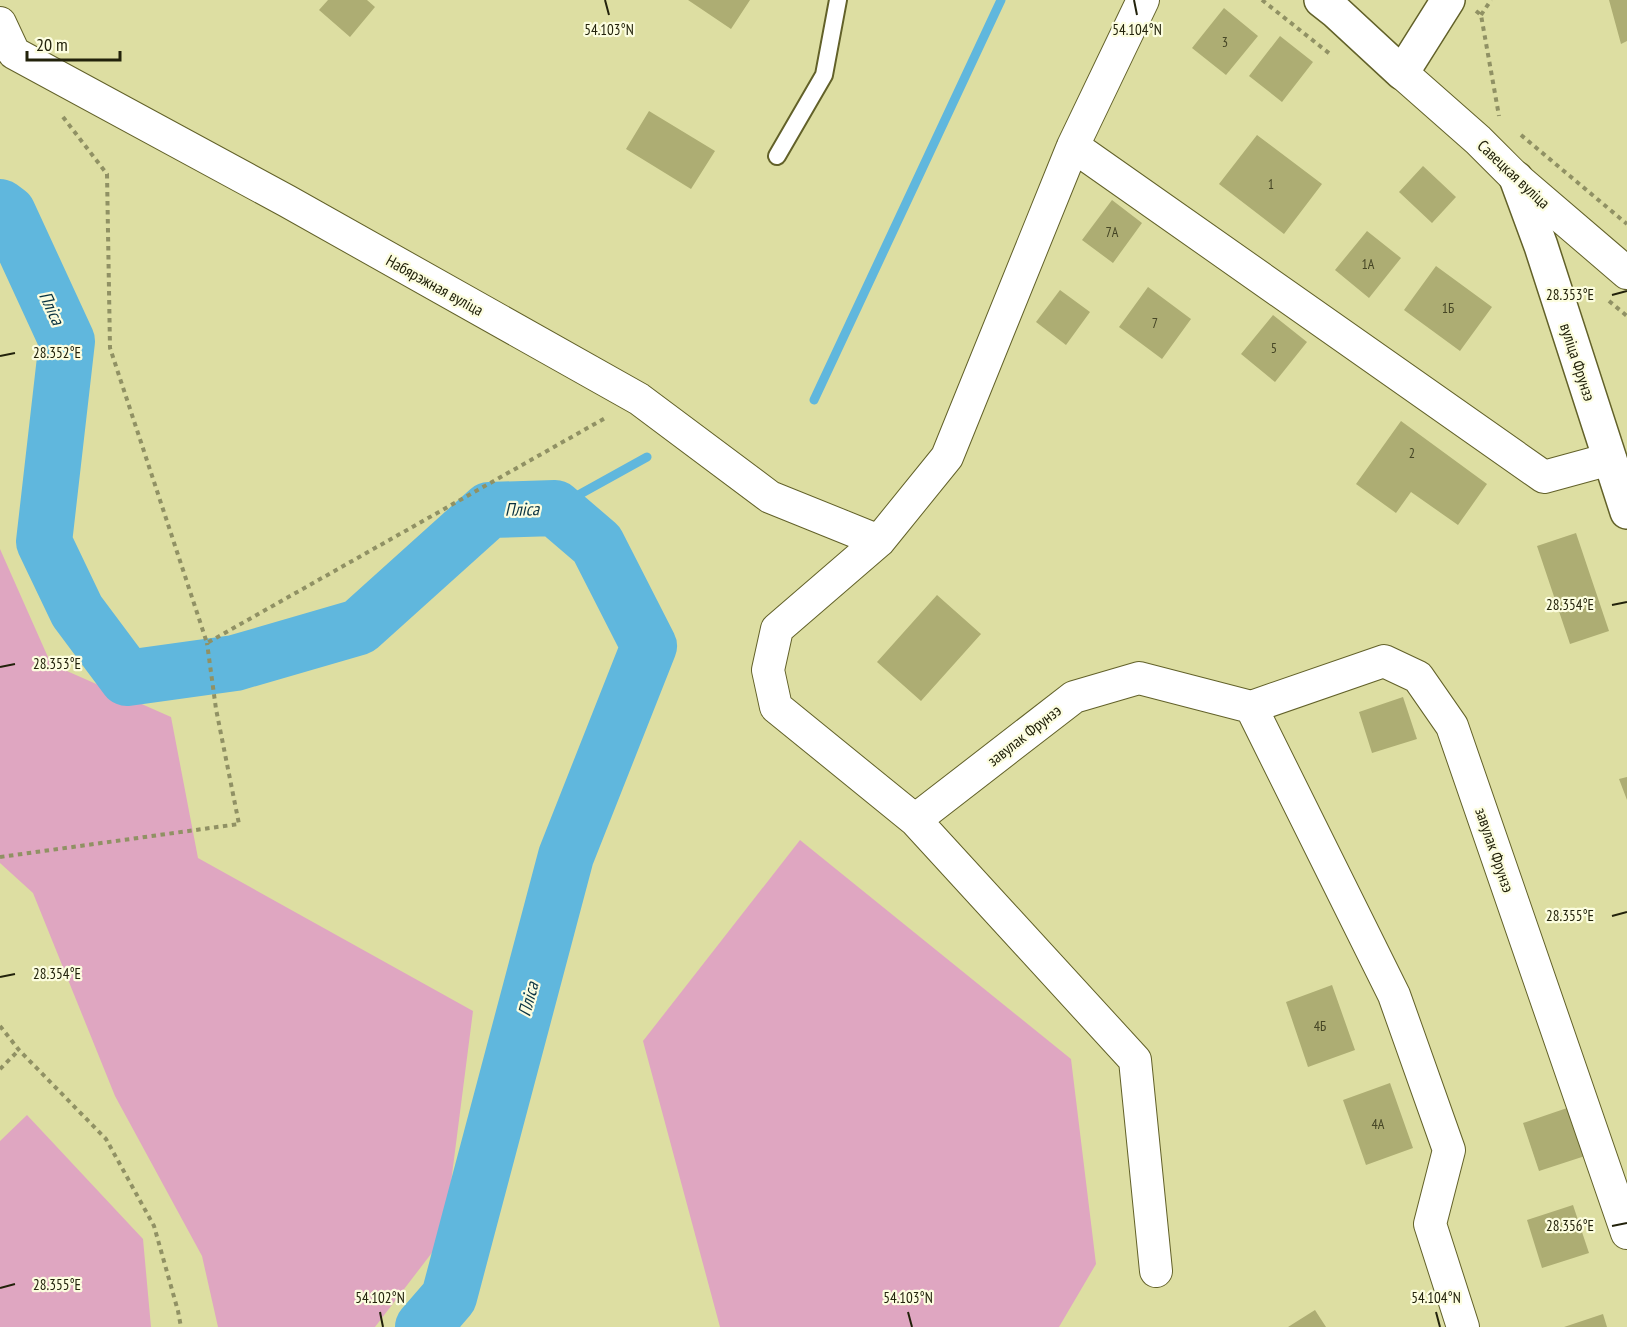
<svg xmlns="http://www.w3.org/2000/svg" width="1627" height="1327" font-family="'PT Sans Narrow',sans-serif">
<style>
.green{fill:#dfa6c1}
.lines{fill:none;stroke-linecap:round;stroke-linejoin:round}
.stream{stroke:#60b7dd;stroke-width:9}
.river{stroke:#60b7dd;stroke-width:56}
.building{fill:#adad73}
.service-casing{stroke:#626129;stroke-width:20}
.minor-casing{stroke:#626129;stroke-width:34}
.tertiary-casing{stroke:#626129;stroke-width:36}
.secondary-casing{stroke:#626129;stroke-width:36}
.path{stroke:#909164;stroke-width:4;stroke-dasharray:4.5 4.5;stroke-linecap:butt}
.service{stroke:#fff;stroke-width:16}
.minor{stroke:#fff;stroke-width:32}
.tertiary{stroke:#fff;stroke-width:33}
.secondary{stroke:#fff;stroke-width:33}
.ticks{fill:none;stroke:#22220b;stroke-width:2}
.labels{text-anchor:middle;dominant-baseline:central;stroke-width:4.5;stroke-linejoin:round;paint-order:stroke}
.number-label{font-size:14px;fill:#454525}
.street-label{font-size:16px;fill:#22220b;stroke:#fcfddf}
.water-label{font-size:18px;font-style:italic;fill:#083241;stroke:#fcfddf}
.ticks-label{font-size:15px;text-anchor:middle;fill:#22220b;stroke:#fcfddf;stroke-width:4.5;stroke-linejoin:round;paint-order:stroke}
</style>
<rect width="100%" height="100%" fill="#dddea2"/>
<path class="green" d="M 0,549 L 51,664 L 171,717 L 198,858 L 473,1011 L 444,1237 L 375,1327 L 218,1327 L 202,1256 L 115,1096 L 33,893 L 0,863 Z
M 800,840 L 1071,1059 L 1096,1264 L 1059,1327 L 720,1327 L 643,1041 Z
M 27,1115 L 143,1239 L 151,1327 L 0,1327 L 0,1141 Z"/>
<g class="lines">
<path class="stream" d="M 814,400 L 1001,0
M 555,508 L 647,457"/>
<path class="river" d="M 0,207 L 8,213 L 67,341 L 44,542 L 77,611 L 127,678 L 235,663 L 359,627 L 489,510 L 555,508 L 597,544 L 649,646 L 566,856 L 449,1297 L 423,1327"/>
</g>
<path class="building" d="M 328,0 L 367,0 L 375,7 L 350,37 L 319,10 Z
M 688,0 L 750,0 L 731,29 Z
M 1609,0 L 1627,0 L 1627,41 L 1621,44 Z
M 1224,8 L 1258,36 L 1226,75 L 1192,48 Z
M 1280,36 L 1313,62 L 1282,102 L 1249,76 Z
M 649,111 L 715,151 L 691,189 L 626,149 Z
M 1257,135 L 1322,184 L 1284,234 L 1219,184 Z
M 1423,166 L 1456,197 L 1432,223 L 1399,192 Z
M 1112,200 L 1142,223 L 1113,263 L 1082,240 Z
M 1367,231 L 1401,258 L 1369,298 L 1335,270 Z
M 1436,266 L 1492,307 L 1460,351 L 1404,310 Z
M 1148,287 L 1191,319 L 1162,359 L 1119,327 Z
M 1060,290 L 1090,312 L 1066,345 L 1036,322 Z
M 1273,315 L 1307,342 L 1275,382 L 1241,354 Z
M 1401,421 L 1487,484 L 1458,525 L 1411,492 L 1396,513 L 1356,484 Z
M 1576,533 L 1609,631 L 1570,644 L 1537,546 Z
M 937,595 L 981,634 L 921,701 L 877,662 Z
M 1403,697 L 1417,739 L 1372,753 L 1359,712 Z
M 1627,777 L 1627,800 L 1619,779 Z
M 1332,985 L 1355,1050 L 1308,1067 L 1286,1002 Z
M 1390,1083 L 1413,1148 L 1366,1165 L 1343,1100 Z
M 1570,1107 L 1585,1156 L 1539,1171 L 1523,1123 Z
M 1573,1205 L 1589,1253 L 1542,1268 L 1527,1220 Z
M 1315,1310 L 1326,1327 L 1288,1327 Z
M 1603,1314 L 1607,1327 L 1564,1327 Z"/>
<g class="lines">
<defs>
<path id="service" d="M 777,156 L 824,75 L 838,0"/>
<path id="minor" d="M 1143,0 L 1073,146 L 947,457 L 879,541 L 777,629 L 768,670 L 776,707 L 915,820 L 1135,1060 L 1156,1271
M 0,23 L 14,53 L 287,201 L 639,399 L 770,497 L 879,541
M 1402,73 L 1478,140 L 1516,178 L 1627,273
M 1073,146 L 1544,477 L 1610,459
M 1251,707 L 1394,995 L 1449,1150 L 1430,1224 L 1463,1327
M 915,820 L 1074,697 L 1139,678 L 1251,707 L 1384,661 L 1418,677 L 1452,726 L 1627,1233"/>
<path id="tertiary" d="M 1516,178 L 1541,246 L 1627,512"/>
<path id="secondary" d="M 1321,0 L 1335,11 L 1402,73 L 1448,0"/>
</defs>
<use href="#service" class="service-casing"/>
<use href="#minor" class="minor-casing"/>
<use href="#tertiary" class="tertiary-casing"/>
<use href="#secondary" class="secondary-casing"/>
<path class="path" d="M 1262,0 L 1330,54
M 1476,11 L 1481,15 L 1499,116
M 1481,15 L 1491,0
M 63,117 L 107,174 L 110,348 L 207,643 L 607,417
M 1521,135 L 1627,224
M 1609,301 L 1627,316
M 0,857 L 239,824 L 216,709 L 207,643
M 0,1026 L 19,1050 L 106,1139 L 154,1226 L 178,1311 L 181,1327
M 0,1069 L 19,1050"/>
<use href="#service" class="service"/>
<use href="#minor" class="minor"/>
<use href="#tertiary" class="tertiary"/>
<use href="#secondary" class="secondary"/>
</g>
<path class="ticks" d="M 605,0 L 609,15M 1134,0 L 1137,15M 1612,295 L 1627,291M 0,356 L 15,353M 1612,605 L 1627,602M 0,667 L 15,664M 1612,916 L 1627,912M 0,977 L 15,974M 1612,1226 L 1627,1223M 0,1288 L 15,1284M 380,1312 L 383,1327M 908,1312 L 912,1327M 1436,1312 L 1440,1327"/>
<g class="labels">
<g class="number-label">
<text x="1225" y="42">3</text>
<text x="1271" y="184">1</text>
<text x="1112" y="232">7А</text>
<text x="1368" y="264">1А</text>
<text x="1448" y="308">1Б</text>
<text x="1155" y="323">7</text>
<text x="1274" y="348">5</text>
<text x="1412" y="453">2</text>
<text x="1320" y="1026">4Б</text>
<text x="1378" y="1124">4А</text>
</g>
<g class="street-label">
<text transform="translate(1514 174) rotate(43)">Савецкая вуліца</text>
<text transform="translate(435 285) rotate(29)">Набярэжная вуліца</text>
<text transform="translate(1578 362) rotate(72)">вуліца Фрунзэ</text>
<text transform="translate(1024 735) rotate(-38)">завулак Фрунзэ</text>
<text transform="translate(1495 850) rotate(71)">завулак Фрунзэ</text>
</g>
<g class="water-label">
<text transform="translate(52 308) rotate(65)">Пліса</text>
<text transform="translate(522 509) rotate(-1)">Пліса</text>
<text transform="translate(528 999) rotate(-75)">Пліса</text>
</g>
</g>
<g class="ticks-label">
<text x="609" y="35">54.103°N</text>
<text x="1137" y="35">54.104°N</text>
<text x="1570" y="300">28.353°E</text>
<text x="57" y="358">28.352°E</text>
<text x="1570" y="610">28.354°E</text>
<text x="57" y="669">28.353°E</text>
<text x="1570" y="921">28.355°E</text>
<text x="57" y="979">28.354°E</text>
<text x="1570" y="1231">28.356°E</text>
<text x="57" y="1290">28.355°E</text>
<text x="380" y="1303">54.102°N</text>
<text x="908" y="1303">54.103°N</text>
<text x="1436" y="1303">54.104°N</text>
</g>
<path d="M27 51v9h93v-9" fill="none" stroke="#22220b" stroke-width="3"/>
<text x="36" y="51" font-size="18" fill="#22220b" stroke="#fcfddf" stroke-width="4.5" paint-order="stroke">20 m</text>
</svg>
